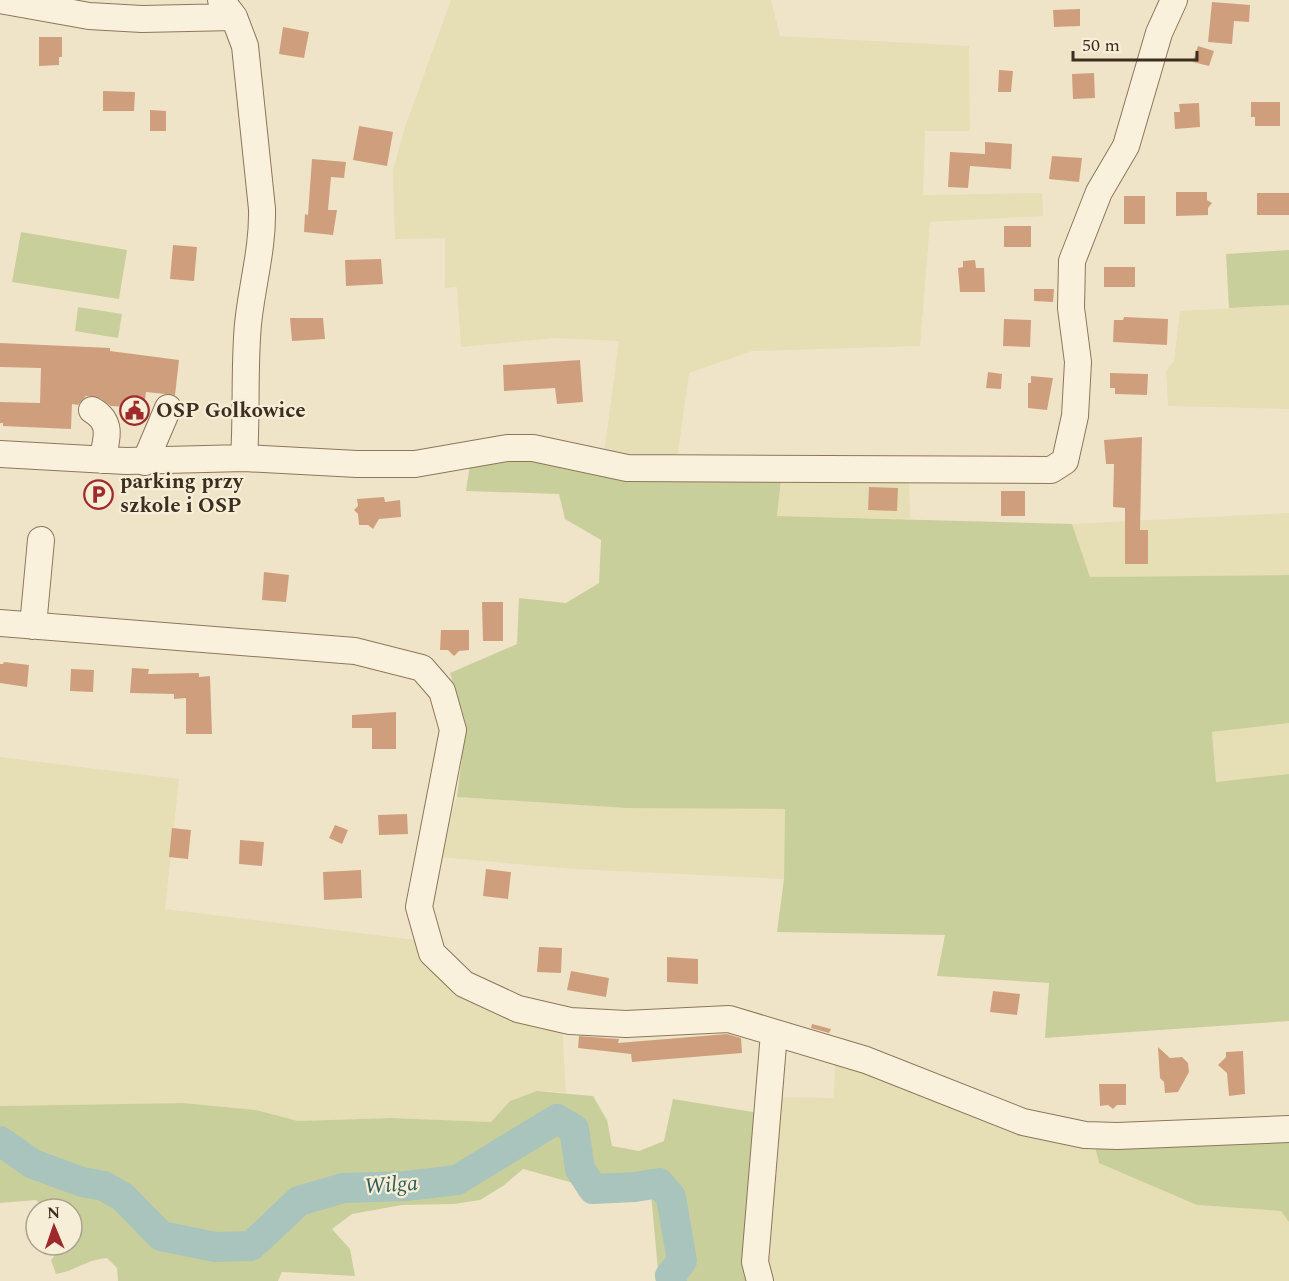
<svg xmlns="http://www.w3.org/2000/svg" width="1289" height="1281" font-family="Spectral,serif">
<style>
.farmland{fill:#e6deb5}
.green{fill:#c9cf9b}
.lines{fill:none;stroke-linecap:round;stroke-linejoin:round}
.river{stroke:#a9c4bc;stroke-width:30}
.building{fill:#cf9f7d}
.minor-casing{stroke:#8d765c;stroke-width:28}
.minor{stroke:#faf1dc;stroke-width:26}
.labels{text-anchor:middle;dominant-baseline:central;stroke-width:4.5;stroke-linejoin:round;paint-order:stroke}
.poi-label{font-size:21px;font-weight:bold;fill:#3d2e20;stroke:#f7eed8;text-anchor:start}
.water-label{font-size:22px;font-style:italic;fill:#2f5d5a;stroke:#f7eed8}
</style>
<rect width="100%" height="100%" fill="#f0e4c8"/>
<path class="farmland" d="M 451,0 L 771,0 L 780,36 L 969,46 L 970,131 L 925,131 L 923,195 L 1042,193 L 1043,216 L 930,222 L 920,346 L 752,351 L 689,373 L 677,459 L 604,454 L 619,341 L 555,338 L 461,347 L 457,287 L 445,288 L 445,238 L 395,239 L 393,170 L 405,127 Z
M 1289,305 L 1289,409 L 1168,406 L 1166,371 L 1174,361 L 1180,311 Z
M 782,470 L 909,473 L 910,519 L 777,516 Z
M 1289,513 L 1289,575 L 1090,577 L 1072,524 Z
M 1289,723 L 1289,774 L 1216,782 L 1212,732 Z
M 0,757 L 179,779 L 165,909 L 416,940 L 441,978 L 562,1025 L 566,1092 L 537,1091 L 510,1101 L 491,1122 L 392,1118 L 298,1121 L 256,1110 L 183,1103 L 0,1106 Z
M 457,797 L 625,808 L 785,808 L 784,879 L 575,869 L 438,857 Z
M 835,1062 L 1094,1142 L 1197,1205 L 1281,1211 L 1289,1222 L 1289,1281 L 754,1281 L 764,1097 L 834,1098 Z"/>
<path class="green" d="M 21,232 L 127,250 L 119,299 L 12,282 Z
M 1289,250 L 1289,305 L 1229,308 L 1226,254 Z
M 78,307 L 122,314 L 118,338 L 75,331 Z
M 471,458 L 782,470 L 777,516 L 1072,524 L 1090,577 L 1289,575 L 1289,723 L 1212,732 L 1216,782 L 1289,774 L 1289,1021 L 1045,1038 L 1049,983 L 937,976 L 945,935 L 777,932 L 784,879 L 785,809 L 625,808 L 457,797 L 466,724 L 450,673 L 517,644 L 519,598 L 566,603 L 599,583 L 601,540 L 565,519 L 559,494 L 466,491 Z
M 537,1091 L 593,1096 L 607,1120 L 612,1146 L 639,1151 L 664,1141 L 673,1099 L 759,1113 L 754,1281 L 659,1281 L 651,1194 L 595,1189 L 523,1169 L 503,1186 L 480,1200 L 454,1204 L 402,1205 L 352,1214 L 332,1229 L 350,1249 L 355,1276 L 282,1272 L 278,1281 L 118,1281 L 117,1268 L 107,1258 C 88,1259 75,1271 56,1274 L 51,1260 L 64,1245 L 72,1245 L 72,1237 L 78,1230 L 72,1217 L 72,1209 L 45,1209 L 36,1200 L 0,1203 L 0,1106 L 183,1103 L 256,1110 L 298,1121 L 392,1118 L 491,1122 L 510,1101 Z
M 1289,1135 L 1289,1222 L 1281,1211 L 1197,1205 L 1099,1163 L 1094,1142 Z"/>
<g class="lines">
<path class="river" d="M 0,1141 L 33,1164 L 82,1182 L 104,1186 L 123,1197 L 161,1236 L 215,1247 L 251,1246 L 299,1201 L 343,1188 L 406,1186 L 457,1180 L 557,1119 L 574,1129 L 580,1169 L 593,1189 L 635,1187 L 659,1183 L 671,1197 L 682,1261 L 670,1276 L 672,1281"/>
</g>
<path class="building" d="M 1212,2 L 1250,5 L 1249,22 L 1234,21 L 1232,44 L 1208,42 Z
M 1080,9 L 1080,26 L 1054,27 L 1053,10 Z
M 283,27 L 309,32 L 304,58 L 279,54 Z
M 39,37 L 62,37 L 62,57 L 59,57 L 59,65 L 39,66 Z
M 1198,46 L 1214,51 L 1209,66 L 1193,62 Z
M 999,70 L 1013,71 L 1011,92 L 998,92 Z
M 1094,73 L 1095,98 L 1073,99 L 1072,74 Z
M 103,91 L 135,92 L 134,111 L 103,111 Z
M 1251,102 L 1280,102 L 1280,126 L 1255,126 L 1255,117 L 1251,117 Z
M 1199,103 L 1200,127 L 1175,129 L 1174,112 L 1180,112 L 1179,104 Z
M 150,110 L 166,111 L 166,131 L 150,131 Z
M 359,126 L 393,132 L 387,166 L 353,160 Z
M 985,142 L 1012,144 L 1011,169 L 970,166 L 968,188 L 948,187 L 950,152 L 985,154 Z
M 1052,156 L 1082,158 L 1079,182 L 1049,179 Z
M 312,159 L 346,162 L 344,178 L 331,177 L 328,210 L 337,210 L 333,235 L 304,232 L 305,214 L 308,215 Z
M 1176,192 L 1207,192 L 1207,200 L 1212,203 L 1208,208 L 1208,215 L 1176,216 Z
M 1257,193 L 1289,193 L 1289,215 L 1257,215 Z
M 1124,196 L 1145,196 L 1145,224 L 1124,224 Z
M 1004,226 L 1031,226 L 1031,247 L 1004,247 Z
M 173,245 L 197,247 L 194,281 L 170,279 Z
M 381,259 L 383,284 L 346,286 L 345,260 Z
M 975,260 L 976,268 L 984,268 L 985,292 L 960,292 L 958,268 L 963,267 L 963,261 Z
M 1104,267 L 1135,267 L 1135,287 L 1104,287 Z
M 1034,289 L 1054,289 L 1053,302 L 1034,301 Z
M 1124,317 L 1168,319 L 1167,345 L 1113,342 L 1114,320 L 1123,320 Z
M 290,318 L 323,318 L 325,339 L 292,341 Z
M 1004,319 L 1031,320 L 1030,347 L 1003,346 Z
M 0,343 L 110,348 L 110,351 L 179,360 L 175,395 L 146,392 L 143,415 L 126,414 L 127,407 L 111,406 L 100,398 L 86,396 L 78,405 L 72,404 L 71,429 L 3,426 L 3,423 L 0,423 L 0,402 L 40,403 L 41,368 L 0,367 Z
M 580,360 L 583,402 L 557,404 L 555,388 L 504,391 L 503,365 Z
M 988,372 L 1002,374 L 1001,389 L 986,388 Z
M 1110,373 L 1148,374 L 1147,395 L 1115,394 L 1115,388 L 1110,388 Z
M 1031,376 L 1053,378 L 1047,410 L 1028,408 L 1028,383 L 1031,383 Z
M 1142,437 L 1140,530 L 1148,530 L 1148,564 L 1125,564 L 1125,508 L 1113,507 L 1114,464 L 1106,464 L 1104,440 Z
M 869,487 L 898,488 L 897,511 L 868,510 Z
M 1001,491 L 1025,491 L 1025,516 L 1001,516 Z
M 384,497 L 385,502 L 400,500 L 401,517 L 379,519 L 373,529 L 368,525 L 359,525 L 358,514 L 354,510 L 358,506 L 357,499 Z
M 264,572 L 289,575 L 286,602 L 262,600 Z
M 482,602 L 503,602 L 503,641 L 483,641 Z
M 441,630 L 469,630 L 469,650 L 459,651 L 454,656 L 448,650 L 440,650 Z
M 4,662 L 29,665 L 27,687 L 0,683 L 0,664 L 3,664 Z
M 132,668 L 149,669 L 148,674 L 199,673 L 199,677 L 210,676 L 212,734 L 186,734 L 186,698 L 174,699 L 174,694 L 130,693 Z
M 71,669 L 94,670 L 93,692 L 70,691 Z
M 396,712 L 396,749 L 372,749 L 372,728 L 352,728 L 352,715 Z
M 407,814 L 408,834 L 379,835 L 378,815 Z
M 335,825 L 348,830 L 342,844 L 329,838 Z
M 172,828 L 191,830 L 188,859 L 169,857 Z
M 240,840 L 264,842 L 262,866 L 239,864 Z
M 486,869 L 511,872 L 508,899 L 483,896 Z
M 361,870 L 362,898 L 324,900 L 323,872 Z
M 539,947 L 562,948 L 561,973 L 537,972 Z
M 667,957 L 698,959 L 698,984 L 667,982 Z
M 571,971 L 609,978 L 606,997 L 567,990 Z
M 993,991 L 1020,994 L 1017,1015 L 990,1012 Z
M 812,1024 L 831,1029 L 829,1033 L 811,1028 Z
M 727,1034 L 741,1038 L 742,1053 L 632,1062 L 631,1054 L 578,1048 L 579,1036 L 619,1039 L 618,1043 Z
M 1158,1047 L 1170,1058 L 1182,1057 L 1188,1063 L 1189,1072 L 1178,1092 L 1165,1093 L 1164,1082 L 1160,1078 Z
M 1243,1051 L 1245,1094 L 1229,1096 L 1227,1073 L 1218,1065 L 1226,1057 L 1226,1052 Z
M 1099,1084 L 1126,1084 L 1126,1105 L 1117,1105 L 1113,1109 L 1108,1105 L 1100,1106 Z"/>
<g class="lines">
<defs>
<path id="minor" d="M 0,0 L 89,16 L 142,19 L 234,17
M 221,0 L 234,17 L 245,46 L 262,209 C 263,248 252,285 248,324 C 244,368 247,413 244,458
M 92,410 C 113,422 107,439 102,460
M 0,454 L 126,461 L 244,458 L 357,464 L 415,464 L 507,448 L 533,448 L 627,468 L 1051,470 L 1065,461 L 1075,416 L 1078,362 L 1071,308 L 1072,261 L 1099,192 L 1126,146 L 1159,33 L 1174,0
M 145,462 L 168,408
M 0,623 L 355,651 L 422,668 L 442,691 L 453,730 L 419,907 L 432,953 L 464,984 L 518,1009 L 570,1021 L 626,1024 L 729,1019 L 866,1060 L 1023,1122 L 1085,1135 L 1117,1136 L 1289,1129
M 33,626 L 41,540
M 760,1281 L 755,1262 L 774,1033"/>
</defs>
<use href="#minor" class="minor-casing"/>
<use href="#minor" class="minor"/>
</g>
<defs>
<symbol id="civic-ring" viewBox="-11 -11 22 22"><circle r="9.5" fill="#f7eed8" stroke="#9e2a2b" stroke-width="1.5"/><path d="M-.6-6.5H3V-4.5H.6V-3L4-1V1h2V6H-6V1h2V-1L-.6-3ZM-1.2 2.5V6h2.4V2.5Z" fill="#9e2a2b"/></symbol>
<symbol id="parking-ring" viewBox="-11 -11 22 22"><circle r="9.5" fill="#f7eed8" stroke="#9e2a2b" stroke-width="1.5"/><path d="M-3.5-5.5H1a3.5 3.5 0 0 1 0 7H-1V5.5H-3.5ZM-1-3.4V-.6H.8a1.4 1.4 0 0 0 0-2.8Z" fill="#9e2a2b"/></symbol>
</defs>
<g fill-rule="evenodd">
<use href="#civic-ring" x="118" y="394" width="33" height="33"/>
<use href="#parking-ring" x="82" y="478" width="33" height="33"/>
</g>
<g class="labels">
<g class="poi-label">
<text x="156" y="411">OSP Golkowice</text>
<text x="120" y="482">parking przy<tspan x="120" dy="24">szkole i OSP</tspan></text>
</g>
<g class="water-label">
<text transform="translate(391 1185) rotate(-4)">Wilga</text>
</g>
</g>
<g transform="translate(54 1227) rotate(358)"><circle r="28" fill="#f7eed8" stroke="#ada18e" stroke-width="1.5"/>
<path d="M0-4.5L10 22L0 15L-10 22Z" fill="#9e2a2b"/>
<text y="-9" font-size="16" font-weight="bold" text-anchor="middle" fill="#3d2e20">N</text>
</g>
<path d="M1073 51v9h124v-9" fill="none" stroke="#3d2e20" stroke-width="3"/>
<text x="1082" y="51" font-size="18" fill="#3d2e20" stroke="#f7eed8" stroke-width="4.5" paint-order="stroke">50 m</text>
</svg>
